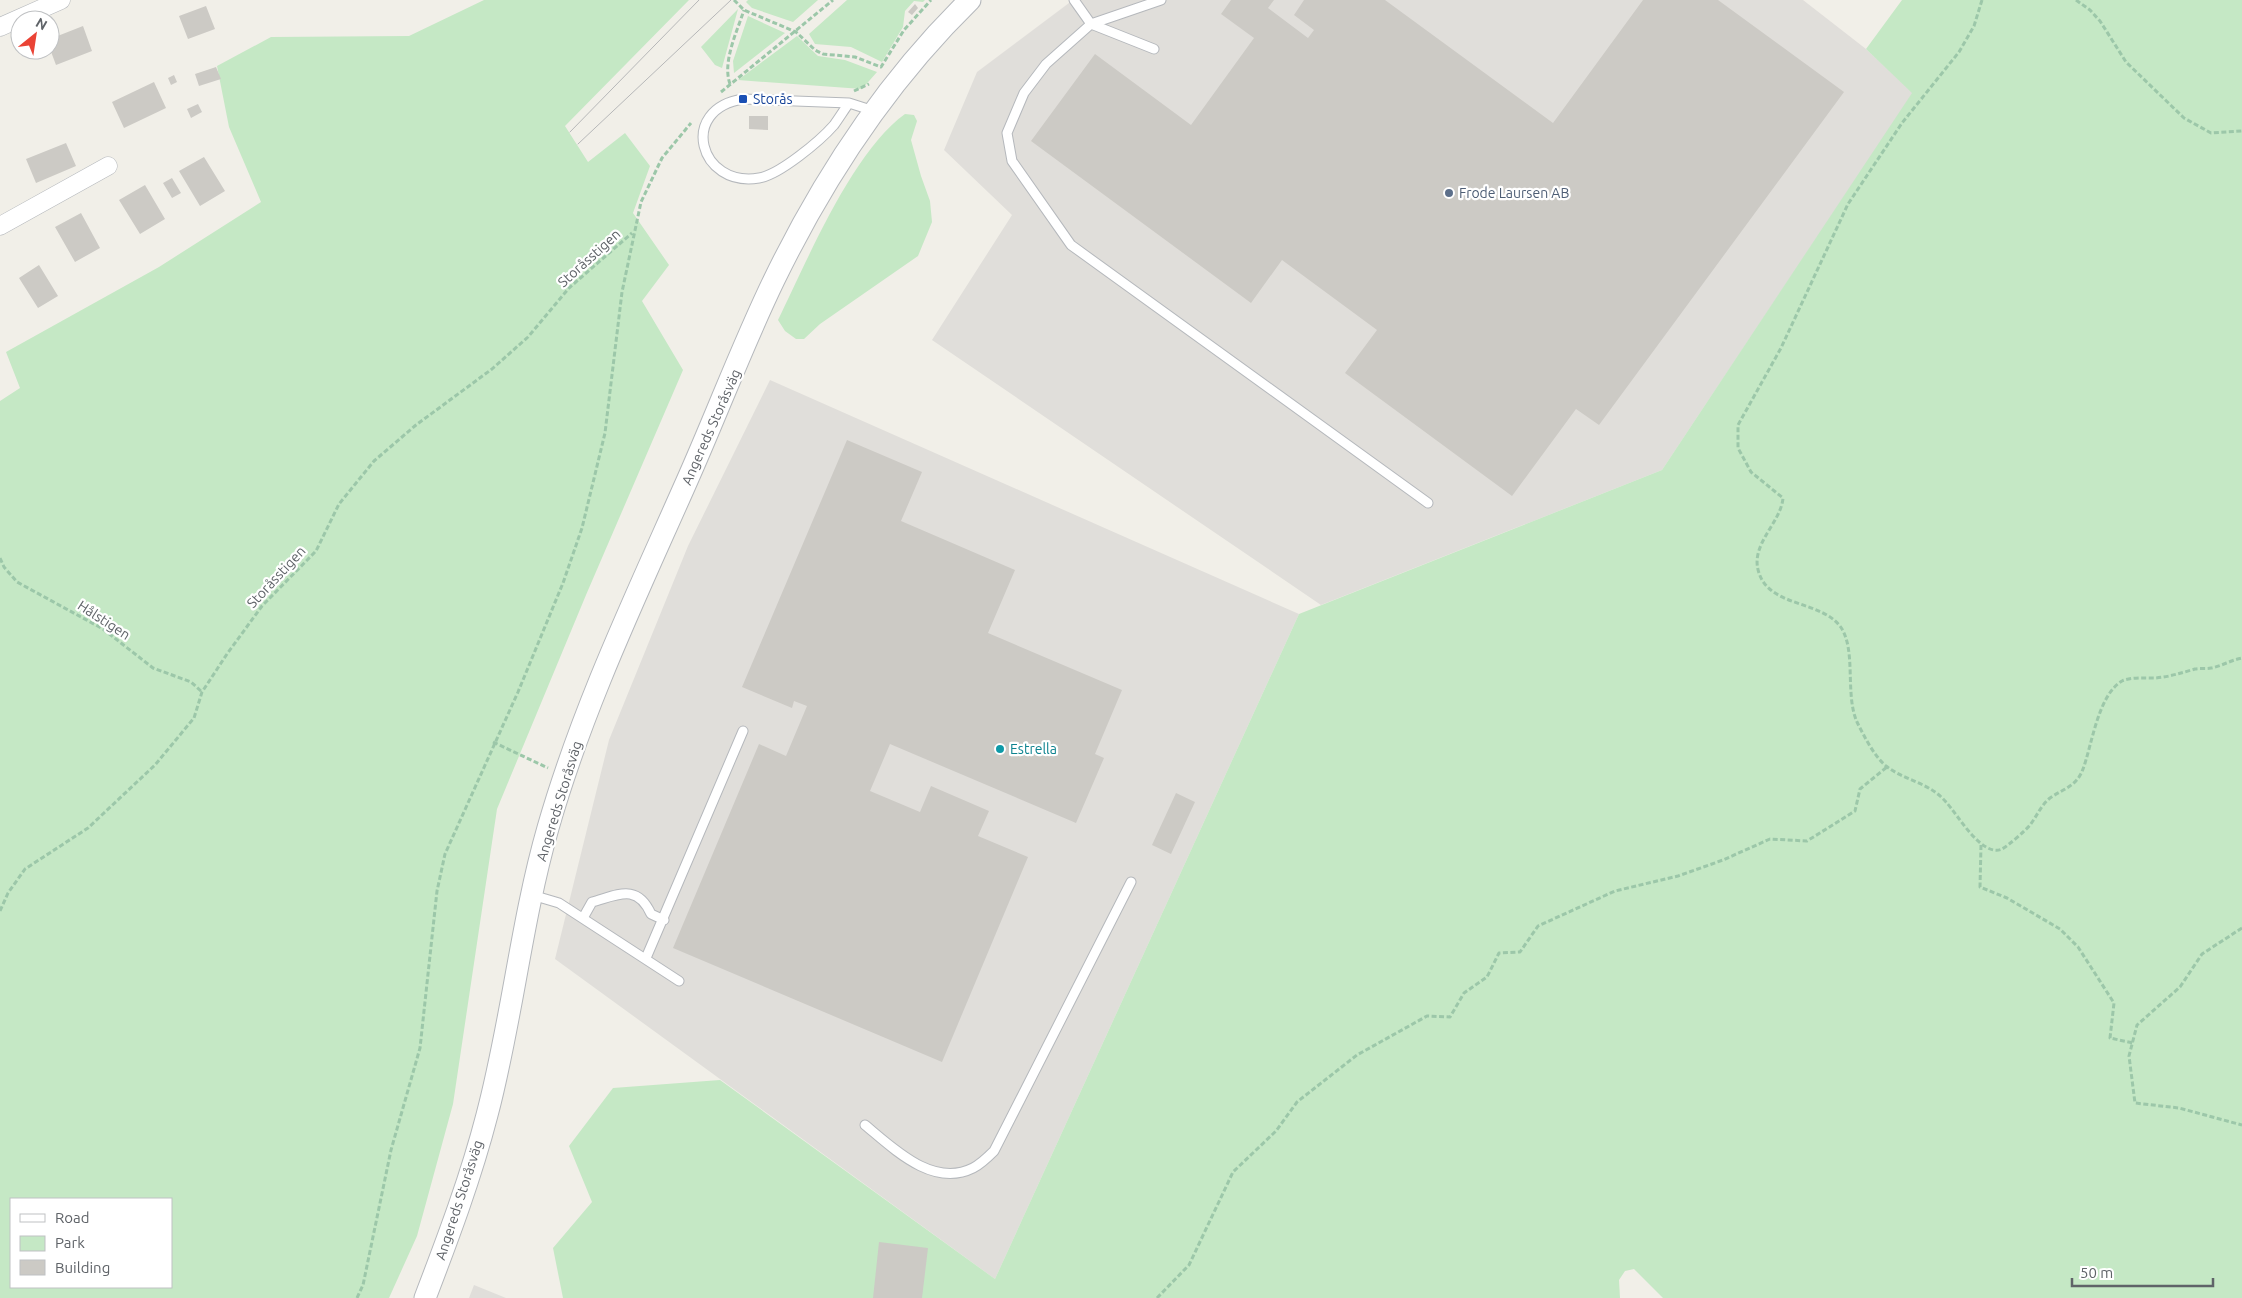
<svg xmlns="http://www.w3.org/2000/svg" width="2242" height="1298" font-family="Ubuntu,sans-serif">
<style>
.industrial{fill:#e0deda}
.green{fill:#c5e8c5;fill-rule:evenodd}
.building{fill:#cccac5}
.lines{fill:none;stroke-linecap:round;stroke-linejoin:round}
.service-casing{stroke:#b5b8bc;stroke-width:11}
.minor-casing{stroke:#b5b8bc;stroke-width:19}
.tertiary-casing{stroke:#b5b8bc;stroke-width:23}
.path{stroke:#9cc7a9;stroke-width:3;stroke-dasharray:5 2.5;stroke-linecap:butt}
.service{stroke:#fff;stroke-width:9}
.minor{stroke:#fff;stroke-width:18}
.tertiary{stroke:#fff;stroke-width:21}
.tram{stroke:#b6b7b8;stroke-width:1}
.transit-dot{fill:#1a4fb4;stroke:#fff;stroke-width:2}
.service-dot{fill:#5c6f8a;stroke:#fff;stroke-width:2}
.culture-dot{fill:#0f9aa8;stroke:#fff;stroke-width:2}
.labels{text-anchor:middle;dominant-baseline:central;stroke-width:4.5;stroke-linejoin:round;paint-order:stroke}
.transit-label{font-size:14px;fill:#164399;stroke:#fff;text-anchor:start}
.service-label{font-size:14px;fill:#4e5e75;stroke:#fff;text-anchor:start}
.street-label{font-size:14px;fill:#5f6368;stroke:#fff}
.culture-label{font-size:14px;fill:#0d838f;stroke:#fff;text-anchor:start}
</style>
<rect width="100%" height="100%" fill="#f1efe8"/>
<path class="industrial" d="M 1073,0 L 1803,0 L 1866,49 L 1913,93 L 1662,470 L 1321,605 L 932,340 L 1012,215 L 944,150 L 977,72 Z
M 770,380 L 1299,614 L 995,1279 L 555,959 L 609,740 L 688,546 Z
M 474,1285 L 506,1298 L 469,1298 Z"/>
<path class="green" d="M 484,0 L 689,0 L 565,126 L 588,162 L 625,133 L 650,166 L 633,213 L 669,265 L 642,301 L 683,370 L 586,595 L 497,809 L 453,1104 L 417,1236 L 389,1298 L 0,1298 L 0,401 L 20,388 L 6,352 L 159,267 L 261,202 L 229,127 L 217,66 L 271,37 L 409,36 ZM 11,1199 L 171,1199 L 171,1287 L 11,1287 Z
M 748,0 L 818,0 L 793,22 L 752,8 L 746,2 Z
M 847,0 L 925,0 L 923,2 L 914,1 L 905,11 L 903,27 L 882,62 L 851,47 L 815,44 L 809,34 Z
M 1902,0 L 2242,0 L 2242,1298 L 1663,1298 L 1634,1269 L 1625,1271 L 1619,1280 L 1620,1298 L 563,1298 L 553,1248 L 592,1202 L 569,1146 L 613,1088 L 720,1080 L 995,1279 L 1299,614 L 1662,470 L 1912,93 L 1866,49 Z
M 738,9 L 722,68 L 715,65 L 701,47 Z
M 748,16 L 785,33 L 734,73 L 733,61 Z
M 797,36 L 818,56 L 845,60 L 877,72 L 862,89 L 738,80 Z
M 905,114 L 914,115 L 917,121 L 911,140 L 921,176 L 930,201 L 932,222 L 918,256 L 820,324 L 804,339 L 796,339 L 785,331 L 778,320 C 807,261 852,152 905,114 Z"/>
<path class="building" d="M 1231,0 L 1274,0 L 1268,8 L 1308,38 L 1314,30 L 1294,15 L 1304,0 L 1385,0 L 1553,123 L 1643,0 L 1718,0 L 1844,92 L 1599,425 L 1576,409 L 1512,496 L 1345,373 L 1377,330 L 1282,260 L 1251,303 L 1031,141 L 1095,54 L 1191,125 L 1254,38 L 1221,14 Z
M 915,4 L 918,8 L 912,15 L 908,12 Z
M 206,6 L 215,29 L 188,39 L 179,16 Z
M 83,26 L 92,51 L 56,65 L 50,49 L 50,39 Z
M 216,67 L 221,79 L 199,86 L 195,74 Z
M 174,75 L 177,82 L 171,85 L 168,78 Z
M 154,82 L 166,108 L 124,128 L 112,102 Z
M 198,104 L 202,112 L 191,118 L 187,109 Z
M 749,116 L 768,116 L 768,130 L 749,129 Z
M 66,143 L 76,166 L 36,183 L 26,159 Z
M 204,157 L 225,191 L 200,206 L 179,171 Z
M 172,178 L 181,193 L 172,198 L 163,183 Z
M 145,185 L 165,219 L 140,234 L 119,200 Z
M 81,213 L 100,248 L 75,262 L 55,227 Z
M 39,265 L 58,296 L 38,308 L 19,278 Z
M 847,440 L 922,472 L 901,521 L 1015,570 L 988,633 L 1122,690 L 1095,754 L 1104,758 L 1076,823 L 890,744 L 870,791 L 920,812 L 931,786 L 989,811 L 978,836 L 1028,857 L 942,1062 L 673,948 L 759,744 L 786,756 L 807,706 L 794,701 L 792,708 L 742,687 Z
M 1176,793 L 1195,802 L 1171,854 L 1152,845 Z
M 879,1242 L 928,1248 L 922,1298 L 873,1298 Z"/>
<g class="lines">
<defs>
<path id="service" d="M 1074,0 L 1091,24
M 1161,0 L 1091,24 L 1046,64 L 1024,93 L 1007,133 L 1012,161 L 1071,245 L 1428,503
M 1091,24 L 1154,49
M 849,103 C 844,110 839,118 834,125 C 820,141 779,175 759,178 C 699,188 678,109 743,99 L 849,103 L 874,111
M 532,895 L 559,903 L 679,981
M 583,918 L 592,902 C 618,895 637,883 651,914 L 664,920
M 646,958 L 743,731
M 865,1125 C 894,1149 933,1188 973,1168 C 981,1164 988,1157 994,1151 L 1131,882"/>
<path id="minor" d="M 0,27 L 61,0
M 0,226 L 108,166"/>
<path id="tertiary" d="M 425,1298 C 448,1238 471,1177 487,1115 C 512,1021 521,922 548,828 C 582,709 636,596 686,483 C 716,416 742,346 774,280 C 824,177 888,80 970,0"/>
</defs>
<use href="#service" class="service-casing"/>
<use href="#minor" class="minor-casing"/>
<use href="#tertiary" class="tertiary-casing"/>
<path class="path" d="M 734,0 L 744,10 L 796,32 L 815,50 L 823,54 L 855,57 L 881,67 L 904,30 L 931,0
M 1982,0 L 1974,26 L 1959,52 L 1902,123 L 1848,204 L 1781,348 L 1738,425 L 1738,448 L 1751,472 L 1783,498 C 1781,523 1749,545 1759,573 C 1770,608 1824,600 1842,629 C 1856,653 1845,695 1857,722 C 1864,736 1874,756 1886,766 C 1905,781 1929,782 1946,802 C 1958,815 1982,858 2002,849 C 2008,846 2026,830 2030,825 C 2037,816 2041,805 2050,798 C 2063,789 2077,786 2083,769 C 2092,745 2098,695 2122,681 C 2131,677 2145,678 2155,678 C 2169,677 2181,673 2195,669 C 2200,668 2206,669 2211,668 C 2222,666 2231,660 2242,658
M 2076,0 L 2090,10 L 2100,21 L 2126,62 L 2184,118 L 2211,133 L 2242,131
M 730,84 C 722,62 737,32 744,10
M 854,91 L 869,84
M 721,92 L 833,0
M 0,558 L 4,567 L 17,582 L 103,629 L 153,668 L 191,682 L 202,692
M 493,742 L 548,768
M 1981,845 L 1980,887 L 2007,898 L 2060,929 L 2078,947 L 2114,1003 L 2110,1038 L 2133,1043
M 0,911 L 8,893 L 25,869 L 88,828 L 155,765 L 194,718 L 202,692 L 227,654 L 262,606 L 316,551 L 339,504 L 374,461 L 416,425 L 492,369 L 528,337 L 569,288 L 632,233
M 2242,928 L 2202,954 L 2180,987 L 2137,1025 L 2129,1056 L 2135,1103 L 2179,1108 L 2242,1125
M 357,1298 L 363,1285 L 391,1150 L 420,1048 L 437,891 L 445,854 L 518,692 L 563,583 L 582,528 L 605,433 L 622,292 L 641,202 L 662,158 L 691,123
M 1157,1298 L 1189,1265 L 1233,1172 L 1276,1131 L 1297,1102 L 1357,1055 L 1427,1016 L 1450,1017 L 1464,993 L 1487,977 L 1499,953 L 1520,952 L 1538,926 L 1615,891 L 1678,876 L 1723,860 L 1770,839 L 1807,841 L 1855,811 L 1860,789 L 1887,767"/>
<use href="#service" class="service"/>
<use href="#minor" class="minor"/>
<use href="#tertiary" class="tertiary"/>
<path class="tram" d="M 570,132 L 699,0
M 578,144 L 731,0"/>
</g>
<rect class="transit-dot" x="738" y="94" width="10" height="10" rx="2.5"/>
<circle class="service-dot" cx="1449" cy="193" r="5"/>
<circle class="culture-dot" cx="1000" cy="749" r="5"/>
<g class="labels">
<g class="transit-label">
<text x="753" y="99">Storås</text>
</g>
<g class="service-label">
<text x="1459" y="193">Frode Laursen AB</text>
</g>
<g class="street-label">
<text transform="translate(589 258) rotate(-42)">Storåsstigen</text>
<text transform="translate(711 427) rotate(-66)">Angereds Storåsväg</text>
<text transform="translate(276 577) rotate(-47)">Storåsstigen</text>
<text transform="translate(104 620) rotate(33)">Hålstigen</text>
<text transform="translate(559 801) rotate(-73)">Angereds Storåsväg</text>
<text transform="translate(459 1200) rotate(-72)">Angereds Storåsväg</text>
</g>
<g class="culture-label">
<text x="1010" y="749">Estrella</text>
</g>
</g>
<rect x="10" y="1198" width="162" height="90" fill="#ffffff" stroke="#bfc1c3"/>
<rect x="20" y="1214" width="25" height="8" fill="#ffffff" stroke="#bfc1c3"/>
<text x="55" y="1223" font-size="15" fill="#5f6368">Road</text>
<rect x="20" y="1236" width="25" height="15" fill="#c5e8c5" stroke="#bfc1c3"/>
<text x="55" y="1248" font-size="15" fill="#5f6368">Park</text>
<rect x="20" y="1260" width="25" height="15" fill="#cccac5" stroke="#bfc1c3"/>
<text x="55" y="1273" font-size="15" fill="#5f6368">Building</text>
<g transform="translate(35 35) rotate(30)"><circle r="24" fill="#ffffff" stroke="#bfc1c3"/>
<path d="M0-4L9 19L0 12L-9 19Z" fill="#ea4335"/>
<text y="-8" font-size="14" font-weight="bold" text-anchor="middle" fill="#5f6368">N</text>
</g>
<path d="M2072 1278v8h141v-8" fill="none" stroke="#5f6368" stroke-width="2.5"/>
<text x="2080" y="1278" font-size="15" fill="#5f6368" stroke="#ffffff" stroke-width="4" paint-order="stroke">50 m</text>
</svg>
